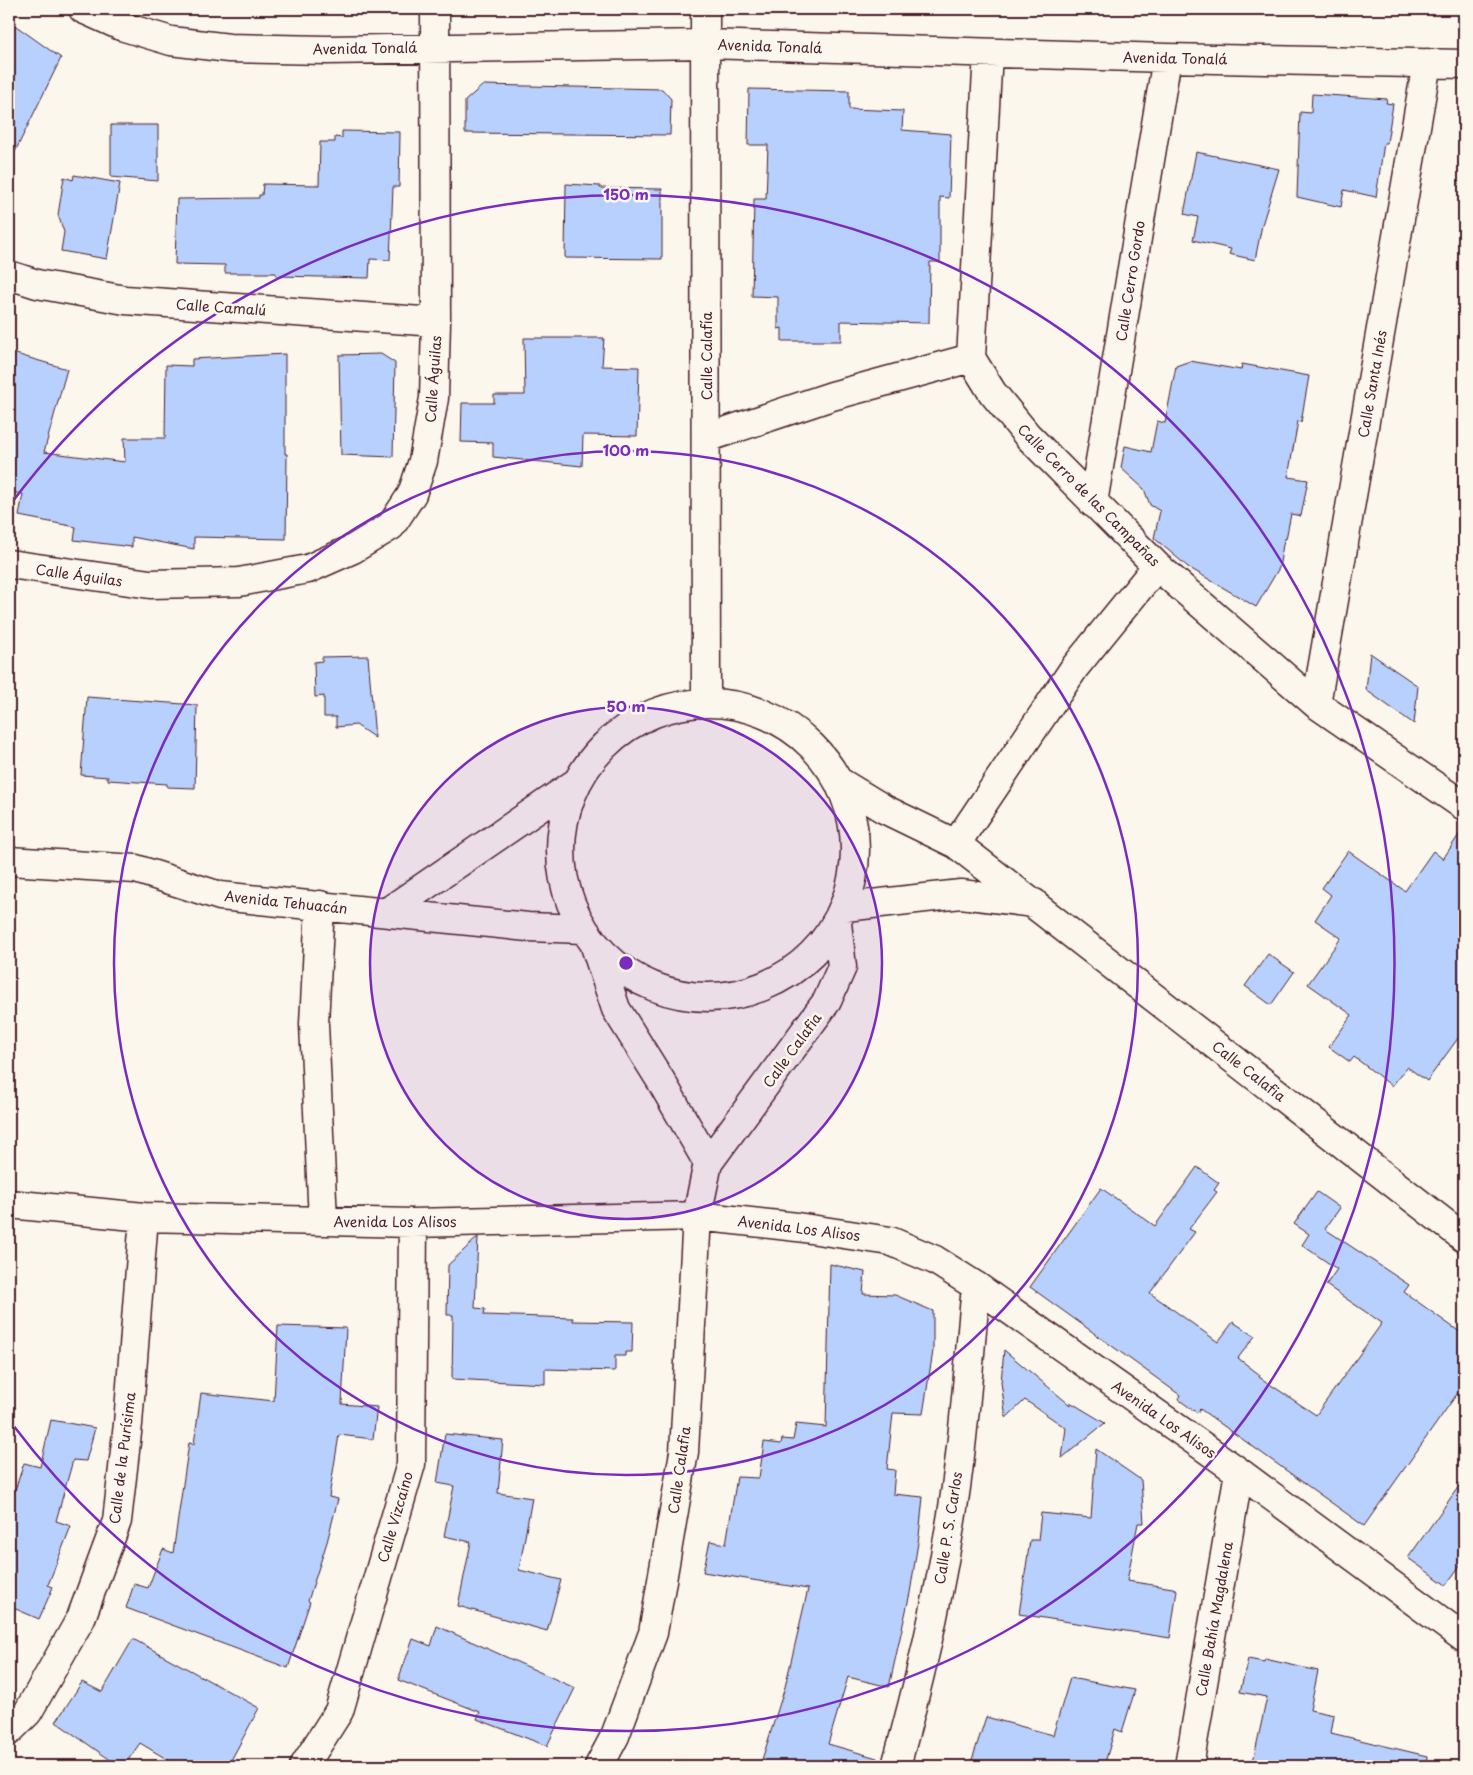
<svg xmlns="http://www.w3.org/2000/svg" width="1473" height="1775" font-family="'Playpen Sans',sans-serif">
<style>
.building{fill:#b7d0fe;stroke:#4a1f2b}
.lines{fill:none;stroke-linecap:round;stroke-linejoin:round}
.minor-casing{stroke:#4a1f2b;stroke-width:31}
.minor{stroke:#fbf7ec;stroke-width:28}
.ring{fill:none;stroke:#7b2cbf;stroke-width:2.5}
.labels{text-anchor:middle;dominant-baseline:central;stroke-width:5;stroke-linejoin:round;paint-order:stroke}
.street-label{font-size:14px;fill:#4a1f2b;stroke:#fbf7ec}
.centre{fill:#7b2cbf;stroke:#fbf7ec;stroke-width:2.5}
.ring-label{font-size:15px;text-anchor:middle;font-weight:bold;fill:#7b2cbf;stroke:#fbf7ec;stroke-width:5;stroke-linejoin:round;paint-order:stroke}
</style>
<rect width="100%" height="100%" fill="#fbf7ec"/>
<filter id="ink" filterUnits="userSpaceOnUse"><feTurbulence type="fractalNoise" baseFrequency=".02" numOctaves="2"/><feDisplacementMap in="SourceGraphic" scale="10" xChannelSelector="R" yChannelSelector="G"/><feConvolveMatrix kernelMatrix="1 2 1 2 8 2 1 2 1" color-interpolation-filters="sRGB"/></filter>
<g filter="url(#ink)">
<path class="building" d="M 9,21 L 61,58 L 9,164 Z
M 483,85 L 662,89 L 671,99 L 670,135 L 465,133 L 465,101 Z
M 749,89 L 849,91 L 849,109 L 903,111 L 902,130 L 951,134 L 949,198 L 940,197 L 940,262 L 930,262 L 929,323 L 841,321 L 841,341 L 782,341 L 782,328 L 778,329 L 778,297 L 752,296 L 754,199 L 766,199 L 768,145 L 748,145 Z
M 1312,94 L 1387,99 L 1386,103 L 1393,104 L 1387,143 L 1384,143 L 1376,197 L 1344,190 L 1341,207 L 1297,197 L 1300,112 L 1311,113 Z
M 111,125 L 158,125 L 158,181 L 111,177 Z
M 342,131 L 400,132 L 399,187 L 393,187 L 390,260 L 370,259 L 369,278 L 276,276 L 276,273 L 225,273 L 225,265 L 175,264 L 177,199 L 259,198 L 259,195 L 262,195 L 263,184 L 319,185 L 320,142 L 335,142 L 335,137 L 342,138 Z
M 1196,152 L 1279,169 L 1262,225 L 1255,260 L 1229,254 L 1231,249 L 1193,240 L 1198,217 L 1184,214 Z
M 74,175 L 120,183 L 107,259 L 61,251 L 64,232 L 58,215 L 64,177 L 73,180 Z
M 566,184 L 600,186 L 600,188 L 662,189 L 662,259 L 565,258 Z
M 524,338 L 604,338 L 602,366 L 639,367 L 637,436 L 583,435 L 582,466 L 493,457 L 493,443 L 461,442 L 462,403 L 494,403 L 494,395 L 525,395 Z
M 9,352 L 67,369 L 44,452 L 125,462 L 124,438 L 165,438 L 166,365 L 192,366 L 192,359 L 285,354 L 285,454 L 287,454 L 286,539 L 194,537 L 194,549 L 132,537 L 132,547 L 74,540 L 76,527 L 19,516 L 23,494 L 9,492 Z
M 381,354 L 395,363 L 393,457 L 341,455 L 339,355 Z
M 1190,361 L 1241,370 L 1242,364 L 1309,376 L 1301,422 L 1298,421 L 1288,477 L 1308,480 L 1301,516 L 1291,514 L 1286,539 L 1284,539 L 1279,568 L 1256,607 L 1188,567 L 1154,538 L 1160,511 L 1150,505 L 1144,489 L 1121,468 L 1125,446 L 1151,452 L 1157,421 L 1165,423 L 1176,366 Z
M 1370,653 L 1418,686 L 1414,724 L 1366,690 Z
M 368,656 L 375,738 L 356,725 L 336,727 L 336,717 L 324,717 L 324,696 L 315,697 L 314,662 L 322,661 L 322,657 Z
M 87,697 L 197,705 L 195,788 L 167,787 L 167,784 L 108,780 L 108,777 L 81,775 Z
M 1464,827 L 1464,1030 L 1427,1081 L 1407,1067 L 1392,1086 L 1354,1057 L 1350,1062 L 1329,1047 L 1352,1015 L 1308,984 L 1341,938 L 1315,920 L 1331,895 L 1322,888 L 1348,851 L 1405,891 L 1433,851 L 1443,859 Z
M 1268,954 L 1294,972 L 1271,1005 L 1245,986 Z
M 1197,1167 L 1219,1183 L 1214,1190 L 1217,1192 L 1189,1229 L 1195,1232 L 1150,1293 L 1218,1342 L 1233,1322 L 1255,1336 L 1238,1358 L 1260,1375 L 1259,1377 L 1316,1415 L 1382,1323 L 1326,1285 L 1337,1269 L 1302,1245 L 1309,1234 L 1294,1224 L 1317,1192 L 1340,1208 L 1325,1229 L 1409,1285 L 1404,1292 L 1464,1335 L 1464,1384 L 1364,1526 L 1200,1409 L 1197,1413 L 1178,1399 L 1180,1395 L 1030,1287 L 1101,1188 L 1155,1226 Z
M 478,1237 L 475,1308 L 485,1309 L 484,1315 L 573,1318 L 573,1321 L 633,1322 L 632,1352 L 625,1352 L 625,1356 L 615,1356 L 615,1371 L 545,1369 L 545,1384 L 452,1379 L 453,1315 L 447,1315 L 448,1265 Z
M 830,1264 L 865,1272 L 863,1294 L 895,1295 L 933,1311 L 933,1351 L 923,1414 L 893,1413 L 887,1469 L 895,1470 L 893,1494 L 923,1497 L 919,1536 L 910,1593 L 889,1687 L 848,1677 L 828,1744 L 877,1758 L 876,1766 L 760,1766 L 785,1687 L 808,1589 L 703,1572 L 710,1541 L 726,1544 L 737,1477 L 759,1478 L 764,1442 L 781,1444 L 782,1439 L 793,1440 L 796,1424 L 826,1427 Z
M 278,1326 L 346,1328 L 342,1404 L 377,1407 L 373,1439 L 339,1435 L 329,1497 L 338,1499 L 327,1542 L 308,1601 L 310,1602 L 288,1668 L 126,1608 L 134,1584 L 148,1588 L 163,1549 L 173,1553 L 189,1443 L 194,1444 L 201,1393 L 274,1401 Z
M 1004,1350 L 1070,1405 L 1070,1402 L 1105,1423 L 1062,1458 L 1066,1428 L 1025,1400 L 1006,1418 L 1001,1382 Z
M 51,1420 L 95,1428 L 86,1461 L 73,1460 L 56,1521 L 71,1526 L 48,1585 L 53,1587 L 39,1619 L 9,1606 L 9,1508 L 24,1463 L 40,1467 Z
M 445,1434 L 503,1440 L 498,1493 L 532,1498 L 519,1570 L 561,1580 L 547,1631 L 458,1606 L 471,1542 L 444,1536 L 454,1486 L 437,1483 Z
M 1096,1449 L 1141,1480 L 1144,1523 L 1138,1523 L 1127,1581 L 1173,1588 L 1177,1590 L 1170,1638 L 1019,1614 L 1030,1540 L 1038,1540 L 1041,1513 L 1091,1518 Z
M 1464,1479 L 1464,1560 L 1446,1585 L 1408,1558 Z
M 437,1626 L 575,1688 L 547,1746 L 477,1719 L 480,1712 L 398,1680 L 413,1639 L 431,1646 Z
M 133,1639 L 259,1708 L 228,1766 L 178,1766 L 140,1743 L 124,1766 L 119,1766 L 56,1722 L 82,1682 L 102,1692 Z
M 1248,1659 L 1264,1662 L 1265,1659 L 1318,1671 L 1310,1710 L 1334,1715 L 1331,1733 L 1427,1756 L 1426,1766 L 1252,1766 L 1267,1697 L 1240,1692 Z
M 1070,1678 L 1135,1690 L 1122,1732 L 1115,1729 L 1104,1766 L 970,1766 L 986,1717 L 1053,1735 Z"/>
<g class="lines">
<defs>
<path id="minor" d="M 83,9 L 121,26 L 171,41 L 229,48 L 327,50 L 706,44 L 1167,58 L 1464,64
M 705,9 L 706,703
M 988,53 L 971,358 L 992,392 L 1027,435 L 1157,566 L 1316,704 L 1464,806
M 9,275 L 37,284 L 125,300 L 436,322
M 706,438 L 832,396 L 971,358
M 1093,503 L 1167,58
M 9,564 L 150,584 L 239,582 L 308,569 L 353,549 L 391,526 L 412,494 L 423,461 L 434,398 L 436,322 L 435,9
M561 850a147 147 0 1 1 294 0a147 147 0 1 1-294 0Z
M 1316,704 L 1427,63
M 838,781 L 884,809 L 956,844 L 1464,1238
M 956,844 L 1075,667 L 1157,566
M 9,861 L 136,869 L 220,896 L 528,927 L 583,929
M 320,905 L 314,1024 L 323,1221
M 845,907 L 961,894 L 1034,903
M 387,912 L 577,782
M 595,946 L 616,1009 L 661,1081 L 708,1163
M 9,1204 L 144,1217 L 413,1223 L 697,1216 L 797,1227 L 890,1241 L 935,1260 L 976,1286 L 1239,1472 L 1464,1638
M 9,1731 L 28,1712 L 81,1618 L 117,1521 L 128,1424 L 144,1217
M 304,1766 L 339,1711 L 411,1464 L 413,1223
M 599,1766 L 615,1736 L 653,1633 L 684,1452 L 697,1216 L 708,1163 L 827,1001 L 842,967 L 837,923
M 896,1766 C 917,1691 935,1615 948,1538 C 963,1455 968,1370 976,1286
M 1189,1766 L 1239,1472"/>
</defs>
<use href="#minor" class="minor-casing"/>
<use href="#minor" class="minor"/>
</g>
</g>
<circle cx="626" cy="963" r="256" fill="#7b2cbf" fill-opacity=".12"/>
<g class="ring">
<circle cx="626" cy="963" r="256"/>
<circle cx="626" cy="963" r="512"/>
<path d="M13 501A768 768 0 1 1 13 1425"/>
</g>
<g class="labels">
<g class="street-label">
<text transform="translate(770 46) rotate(2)">Avenida Tonalá</text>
<text transform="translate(365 48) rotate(-1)">Avenida Tonalá</text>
<text transform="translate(1175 58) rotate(1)">Avenida Tonalá</text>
<text transform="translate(1130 281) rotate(-81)">Calle Cerro Gordo</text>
<text transform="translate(221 307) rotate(4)">Calle Camalú</text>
<text transform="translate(706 356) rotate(-90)">Calle Calafía</text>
<text transform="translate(433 379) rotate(-86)">Calle Águilas</text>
<text transform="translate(1372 384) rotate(-80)">Calle Santa Inés</text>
<text transform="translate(1089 495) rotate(45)">Calle Cerro de las Campañas</text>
<text transform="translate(79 575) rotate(8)">Calle Águilas</text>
<text transform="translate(286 902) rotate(6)">Avenida Tehuacán</text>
<text transform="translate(792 1050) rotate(-54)">Calle Calafia</text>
<text transform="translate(1249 1071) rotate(38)">Calle Calafia</text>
<text x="395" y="1221">Avenida Los Alisos</text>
<text transform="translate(799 1228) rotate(7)">Avenida Los Alisos</text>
<text transform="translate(1164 1419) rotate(35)">Avenida Los Alisos</text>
<text transform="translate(122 1458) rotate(-83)">Calle de la Purísima</text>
<text transform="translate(679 1470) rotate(-82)">Calle Calafia</text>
<text transform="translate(395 1517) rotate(-74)">Calle Vizcaíno</text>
<text transform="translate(948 1528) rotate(-81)">Calle P. S. Carlos</text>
<text transform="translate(1214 1619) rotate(-80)">Calle Bahía Magdalena</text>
</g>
</g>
<circle cx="626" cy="963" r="8" class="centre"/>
<g class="ring-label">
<text x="626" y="200">150 m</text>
<text x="626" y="456">100 m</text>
<text x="626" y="712">50 m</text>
</g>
<rect width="1473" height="1775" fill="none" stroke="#fbf7ec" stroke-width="30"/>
<rect x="15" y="15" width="1443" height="1745" fill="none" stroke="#4a1f2b" stroke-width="2" filter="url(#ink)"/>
</svg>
